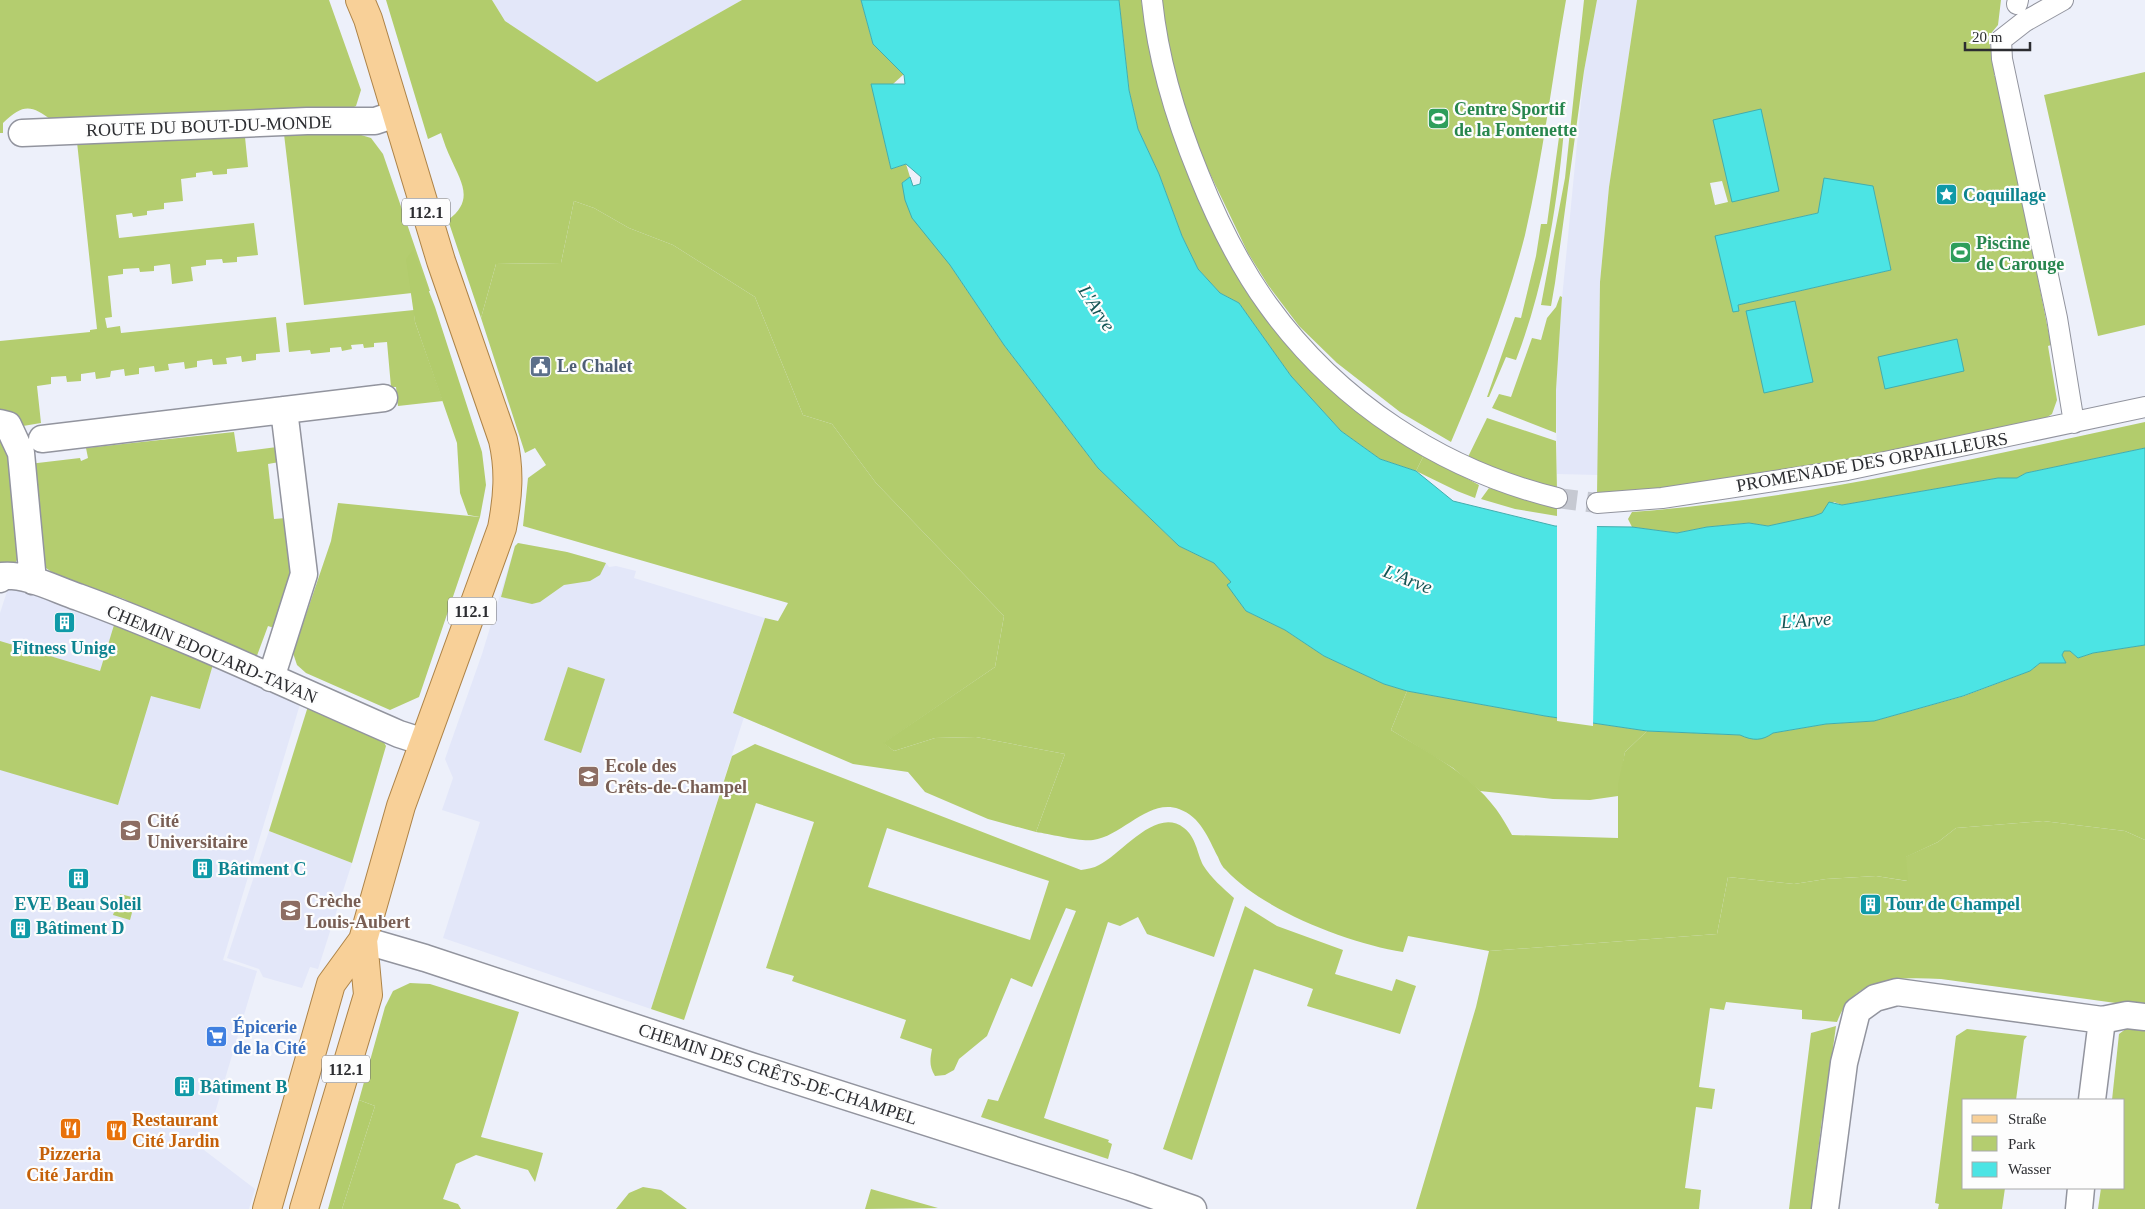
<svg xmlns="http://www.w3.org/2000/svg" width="2145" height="1209" font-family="'Times New Roman',serif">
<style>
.built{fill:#e3e7f9}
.green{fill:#b4cd6f;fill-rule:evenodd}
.forest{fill:#b2cc6c}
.water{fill:#4ce4e4;stroke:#42adae}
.pier{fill:#edf0fa}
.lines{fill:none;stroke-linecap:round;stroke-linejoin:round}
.pedestrian-tunnel{stroke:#c6c9d2;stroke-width:20;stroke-dasharray:20 10;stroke-linecap:butt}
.pedestrian-casing{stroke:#92949e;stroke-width:22}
.minor-casing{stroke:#92949e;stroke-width:29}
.primary-casing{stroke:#ad8347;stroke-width:30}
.pedestrian{stroke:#fff;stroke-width:20}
.minor{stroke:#fff;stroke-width:26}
.primary{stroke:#f8d098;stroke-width:28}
.labels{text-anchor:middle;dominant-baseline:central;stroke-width:4.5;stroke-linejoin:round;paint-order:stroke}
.shield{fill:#fdfdfd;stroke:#6b6b6e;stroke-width:1}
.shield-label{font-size:16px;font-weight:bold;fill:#2c2d31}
.leisure-label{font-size:18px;font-weight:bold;fill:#27864d;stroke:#fdfdfd;text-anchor:start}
.street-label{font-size:18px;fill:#2c2d31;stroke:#fdfdfd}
.culture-label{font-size:18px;font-weight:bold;fill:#0d838f;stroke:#fdfdfd;text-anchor:start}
.service-label{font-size:18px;font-weight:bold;fill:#4e5e75;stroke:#fdfdfd;text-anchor:start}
.education-label{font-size:18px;font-weight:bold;fill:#785e54;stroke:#fdfdfd;text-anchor:start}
.shop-label{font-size:18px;font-weight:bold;fill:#366cbe;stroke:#fdfdfd;text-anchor:start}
.food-label{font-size:18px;font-weight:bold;fill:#c56008;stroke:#fdfdfd;text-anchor:start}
.water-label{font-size:19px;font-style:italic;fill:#135454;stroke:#fdfdfd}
</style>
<rect width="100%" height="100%" fill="#edf0fa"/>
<path class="built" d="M 492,0 L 742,0 L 597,83 L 505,21 Z
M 1597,0 L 1637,0 L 1609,187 L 1600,282 L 1598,475 L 1557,474 L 1556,390 L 1561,309 L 1584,71 Z
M 518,543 L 567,552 L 606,563 L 609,567 L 616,566 L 636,571 L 634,578 L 765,618 L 733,712 L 744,717 L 651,1009 L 443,938 L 480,822 L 442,810 L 453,778 L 445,759 L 482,654 L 515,546 Z
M 10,582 L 301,701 L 223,960 L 257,971 L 204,1150 L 255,1189 L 249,1209 L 0,1209 L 0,613 Z
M 269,831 L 352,863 L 318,969 L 310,967 L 302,988 L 263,977 L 259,969 L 227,958 Z"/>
<path class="green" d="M 0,0 L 329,0 L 361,90 L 356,106 L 348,110 L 53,121 C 31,105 24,103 3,123 L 3,133 L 0,133 Z
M 1141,0 L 1566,0 C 1552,79 1543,157 1525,235 C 1507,306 1480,374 1451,442 L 1400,412 L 1337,363 L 1299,326 L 1268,285 L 1248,253 L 1190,132 L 1154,70 Z
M 1584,0 L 1597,0 L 1584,71 L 1555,283 L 1551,306 L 1541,305 L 1565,178 Z
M 1637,0 L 2001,0 L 1998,25 L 1988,37 L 1995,67 L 1994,76 L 1998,76 L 2051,345 L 2048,346 L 2057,400 L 2052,414 L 2041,421 C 1894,453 1747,484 1597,495 L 1600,282 L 1609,187 ZM 1722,181 L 1728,202 L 1715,205 L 1710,183 ZM 1818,213 L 1891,270 L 1738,305 L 1716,236 Z
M 2145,72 L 2145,325 L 2098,336 L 2044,95 Z
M 1560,130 L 1564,130 C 1557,208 1544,287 1516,360 L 1506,357 L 1489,397 L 1487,397 L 1515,317 L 1521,318 L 1536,256 L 1541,224 L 1547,224 Z
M 348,131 L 371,138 L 383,154 L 430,291 L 304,305 L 284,134 Z
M 245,137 L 248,167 L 227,169 L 227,174 L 213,175 L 212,171 L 196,173 L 196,177 L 181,179 L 183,201 L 164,203 L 164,209 L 147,211 L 147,215 L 133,217 L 132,213 L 116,215 L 119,238 L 254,223 L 258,255 L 237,257 L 237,262 L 223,263 L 222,259 L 206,260 L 206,265 L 191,267 L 193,281 L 172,284 L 170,264 L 154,266 L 154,271 L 140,272 L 139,268 L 123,269 L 123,274 L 108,276 L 112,317 L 105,318 L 107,328 L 120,326 L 121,333 L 276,317 L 280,352 L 256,354 L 256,360 L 242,362 L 241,356 L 226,358 L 227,364 L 213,365 L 212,359 L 197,361 L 197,367 L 185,369 L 184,362 L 168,364 L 169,370 L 155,372 L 154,366 L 139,368 L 139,374 L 125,376 L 124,369 L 111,371 L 110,377 L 96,379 L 95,372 L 81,374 L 81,381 L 67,382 L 66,376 L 51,377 L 51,384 L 37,386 L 41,423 L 23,426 L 20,419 L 0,414 L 0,341 L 90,332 L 90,330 L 97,329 L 77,142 Z
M 574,201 L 594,208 L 629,228 L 673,245 L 755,297 L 803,415 L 832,424 L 876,483 L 1004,616 L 995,667 L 884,743 L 894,751 L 935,738 L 976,737 L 1065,754 L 1036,832 L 988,819 L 925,792 L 908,772 L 853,764 L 733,713 L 765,618 L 778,621 L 788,603 L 523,526 L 528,478 L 546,465 L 535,448 L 525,453 L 481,318 L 496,264 L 561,263 Z
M 1560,296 L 1562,297 L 1556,390 L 1556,433 L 1492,408 L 1499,394 L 1511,397 L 1532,338 L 1541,340 L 1547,318 L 1556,307 Z
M 414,310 L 415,322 L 443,401 L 398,406 L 396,387 L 391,387 L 387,342 L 374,343 L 374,347 L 364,348 L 363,344 L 351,345 L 352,349 L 342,351 L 341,347 L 330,348 L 330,352 L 311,354 L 310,350 L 289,352 L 286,323 Z
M 1487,418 L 1556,441 L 1557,491 L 1467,459 Z
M 0,431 L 9,441 L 22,551 L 13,567 L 0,564 Z
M 234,432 L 237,452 L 277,447 L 285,461 L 268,464 L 274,519 L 286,518 L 292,575 L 274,628 L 268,626 L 255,661 L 175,626 L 124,599 L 59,577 L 43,566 L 29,464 L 80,458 L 81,461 L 88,458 L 86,448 Z
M 1424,455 L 1479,485 L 1475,498 L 1457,491 L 1416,471 Z
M 1489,488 L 1557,507 L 1557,516 L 1515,509 L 1481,499 Z
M 338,503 L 480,517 L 419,697 L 390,710 L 306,673 L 297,665 L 293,653 L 331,541 Z
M 518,543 L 567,552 L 606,563 L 600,575 L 590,581 L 564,585 L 540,602 L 532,604 L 501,597 L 515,546 Z
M 114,625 L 214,661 L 200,709 L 151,696 L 118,805 L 0,770 L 0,641 L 100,671 Z
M 568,667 L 605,679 L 581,753 L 544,740 Z
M 1407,691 L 1545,716 L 1647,731 L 1625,752 L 1618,796 L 1590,800 L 1553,799 L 1480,791 L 1453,768 L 1391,730 Z
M 309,703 L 381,737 L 386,746 L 352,863 L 269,831 Z
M 755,744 L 1081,870 C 1087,869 1094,868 1099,865 C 1122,854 1156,806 1184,828 C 1196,837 1197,853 1203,865 C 1211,878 1223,888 1234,898 L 1214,957 L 1147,934 L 1138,917 L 1120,926 L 1108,922 L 1044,1118 L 1109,1140 L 1108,1142 L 1112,1144 L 1108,1159 L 981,1117 L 988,1099 L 998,1101 L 1076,911 L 1066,908 L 1032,987 L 1011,978 L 987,1036 L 959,1059 L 954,1070 L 945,1075 L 935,1076 C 929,1066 930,1060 932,1049 L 900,1038 L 906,1020 L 792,981 L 794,976 L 766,968 L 814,822 L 756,803 L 684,1020 L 651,1009 L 732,756 ZM 887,828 L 1049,881 L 1030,940 L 868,887 Z
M 2043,821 L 2125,831 L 2145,840 L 2145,1007 L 1941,979 C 1898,977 1854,976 1837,1022 L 1802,1019 L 1802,1010 L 1726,1002 L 1724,1010 L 1710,1008 L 1699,1087 L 1715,1089 L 1712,1109 L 1696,1107 L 1685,1188 L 1701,1190 L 1699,1209 L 1416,1209 L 1476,1007 L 1489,951 L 1717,934 L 1728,877 L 1794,884 L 1826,879 L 1876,876 L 1907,881 L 1905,857 L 1938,842 L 1956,828 Z
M 120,894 L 136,898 L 130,920 L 113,915 Z
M 1245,906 L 1277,926 L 1343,950 L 1335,974 L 1392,991 L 1396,979 L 1416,986 L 1400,1034 L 1307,1006 L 1313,989 L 1254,969 L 1192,1160 L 1163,1149 Z
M 410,983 L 430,984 L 519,1012 L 481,1137 L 543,1153 L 535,1182 L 528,1170 L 476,1155 L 456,1164 L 443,1199 L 458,1204 L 461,1209 L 342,1209 L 375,1106 L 359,1100 L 385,1007 L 393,991 Z
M 2131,1025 L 2145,1027 L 2145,1209 L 2098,1209 L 2101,1188 L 2124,1188 L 2124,1100 L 2112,1100 L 2119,1034 Z
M 1836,1026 L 1827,1092 L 1833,1103 L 1832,1112 L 1822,1119 L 1811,1209 L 1789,1209 L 1811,1033 Z
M 1967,1029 L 2027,1036 L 2024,1040 L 2016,1100 L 1964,1100 L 1964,1188 L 2005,1188 L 2002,1209 L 1938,1209 L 1939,1204 L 1935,1203 L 1956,1036 Z
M 643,1187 L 661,1190 L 687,1209 L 616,1209 L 629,1193 Z
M 871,1189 L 938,1208 L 865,1209 Z"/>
<path class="forest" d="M 386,0 L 492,0 L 505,21 L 597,82 L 742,0 L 861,0 L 873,44 L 904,74 L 893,84 L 872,85 L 891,169 L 906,164 L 910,177 L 902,183 L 950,265 L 1004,345 L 1098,468 L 1179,546 L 1214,563 L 1232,583 L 1228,585 L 1246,611 L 1285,630 L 1324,656 L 1384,684 L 1407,691 L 1391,730 C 1428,752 1470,774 1496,809 C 1502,817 1507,826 1512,835 L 1618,838 L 1618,785 L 1625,752 L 1647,731 L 1741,735 C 1751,740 1763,740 1773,733 L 1826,724 L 1874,721 L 1964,696 L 2030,671 L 2040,663 L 2066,663 L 2062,655 L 2064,651 L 2070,651 L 2078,658 L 2093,653 L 2145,645 L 2145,840 L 2125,831 L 2043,821 L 1956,828 L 1938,842 L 1906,857 L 1908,881 L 1876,876 L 1826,879 L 1794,884 L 1728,877 L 1717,934 L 1489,951 L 1408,936 L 1403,952 C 1349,943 1264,911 1226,870 C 1222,867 1220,862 1218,857 C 1208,838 1201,817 1179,809 C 1148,798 1123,836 1093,840 C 1081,842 1050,834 1036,832 L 1065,754 L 976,737 L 935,738 L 894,751 L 883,743 L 995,667 L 1004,616 L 876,483 L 832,424 L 803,415 L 755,297 L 673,245 L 629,228 L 594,208 L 574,201 L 561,263 L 496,264 L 481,318 L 448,220 C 475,200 461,182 451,159 C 447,151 444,142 441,133 L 428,139 Z
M 1119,0 L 1141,0 L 1154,70 L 1242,279 L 1424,455 L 1416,471 L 1380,459 L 1341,431 L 1291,376 L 1239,303 L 1220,293 L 1198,269 L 1182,236 L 1159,174 L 1138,129 L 1129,90 Z
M 413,250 L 435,307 L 482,452 L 486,485 L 480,517 L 468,515 L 460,493 L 457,443 L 415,322 L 406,259 Z
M 2145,422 L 2145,448 L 2026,473 L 2017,478 L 1998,478 L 1842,505 L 1834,502 L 1822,513 L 1814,517 L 1768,526 L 1749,523 L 1707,527 L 1677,533 L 1632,527 L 1628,519 L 1632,512 C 1805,499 1976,458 2145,422 Z
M 359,1100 L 375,1106 L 342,1209 L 328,1209 Z"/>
<path class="water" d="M 861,0 L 1119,0 L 1129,90 L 1138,129 L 1159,174 L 1182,236 L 1198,269 L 1220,293 L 1239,303 L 1291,376 L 1341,431 L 1380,459 L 1416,471 L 1453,501 L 1555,526 L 1632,527 L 1677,533 L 1707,527 L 1749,523 L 1768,526 L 1814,516 L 1822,513 L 1829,502 L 1842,505 L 1998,478 L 2017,478 L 2026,473 L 2145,448 L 2145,645 L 2093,653 L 2078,658 L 2070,651 L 2064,651 L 2062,655 L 2066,663 L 2040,663 L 2030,671 L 1963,696 L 1874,721 L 1826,724 L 1773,733 C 1762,741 1753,741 1740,735 L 1647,731 L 1545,716 L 1407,691 L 1384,684 L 1324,656 L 1285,630 L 1246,611 L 1227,585 L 1231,582 L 1214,563 L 1179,546 L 1098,468 L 1004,345 L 950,265 L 912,218 L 905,200 L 902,183 L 910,177 L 913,186 L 920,184 L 921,177 L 906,164 L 891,169 L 871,84 L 905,84 L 904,75 L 873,44 Z
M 1761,109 L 1779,191 L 1732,202 L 1713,120 Z
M 1824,178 L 1873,186 L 1891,270 L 1738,305 L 1739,311 L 1733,312 L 1715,236 L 1818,213 Z
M 1795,301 L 1813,382 L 1764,393 L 1746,311 Z
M 1957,339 L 1964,371 L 1885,389 L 1878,357 Z"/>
<path class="pier" d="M 1557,523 L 1597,524 L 1593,726 L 1557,721 Z"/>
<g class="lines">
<path class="pedestrian-tunnel" d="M 1557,498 L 1597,503"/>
<defs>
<path id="pedestrian" d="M 1152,0 C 1158,60 1176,119 1199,175 C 1217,220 1239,265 1268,305 C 1338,402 1442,470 1557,498
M 2063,0 L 2024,22 L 2001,40 L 2002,59 L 2057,318 L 2074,423
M 2017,4 L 2018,0
M 1597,503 L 1662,498 L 1847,470 L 2145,407"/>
<path id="minor" d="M 22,133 L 307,121 L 375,121 L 396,114
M 0,423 L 8,425 L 21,453 L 33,581
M 42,439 L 384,398
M 0,579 L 2,576 C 25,573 57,590 78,597 C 187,637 293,688 399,734 L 424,742
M 271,678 L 304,574 L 284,410
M 363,940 L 425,958 L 751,1066 L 1130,1187 L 1193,1209
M 2092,1100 L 2102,1020
M 1825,1209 L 1844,1063 L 1857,1011 L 1875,998 L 1897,992 L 2102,1020 L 2127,1015 L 2145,1017
M 2079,1209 L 2081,1188"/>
<path id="primary" d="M 267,1209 L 331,984 L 363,940 L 401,806 L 502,528 C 508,497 510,470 503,440 L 441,261 L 368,19 L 360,0
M 304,1209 L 368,995 L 363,940"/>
</defs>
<use href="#pedestrian" class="pedestrian-casing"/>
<use href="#minor" class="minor-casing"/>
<use href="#primary" class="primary-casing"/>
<use href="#pedestrian" class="pedestrian"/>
<use href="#minor" class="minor"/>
<use href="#primary" class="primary"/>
</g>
<defs>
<symbol id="stadium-square" viewBox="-11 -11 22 22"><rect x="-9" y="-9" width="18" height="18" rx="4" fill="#2e9e5b" stroke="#fdfdfd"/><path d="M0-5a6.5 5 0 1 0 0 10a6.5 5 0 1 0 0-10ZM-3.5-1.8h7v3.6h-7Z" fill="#fff"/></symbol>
<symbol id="sight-square" viewBox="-11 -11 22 22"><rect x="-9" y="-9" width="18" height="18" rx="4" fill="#0f9aa8" stroke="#fdfdfd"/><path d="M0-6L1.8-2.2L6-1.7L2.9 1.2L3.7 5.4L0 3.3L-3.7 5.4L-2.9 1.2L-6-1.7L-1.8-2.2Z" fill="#fff"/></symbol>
<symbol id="civic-square" viewBox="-11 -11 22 22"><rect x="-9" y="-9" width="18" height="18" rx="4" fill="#5c6f8a" stroke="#fdfdfd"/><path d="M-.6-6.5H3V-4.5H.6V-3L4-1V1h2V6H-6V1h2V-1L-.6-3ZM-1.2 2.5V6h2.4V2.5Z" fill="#fff"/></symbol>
<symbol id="building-square" viewBox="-11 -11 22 22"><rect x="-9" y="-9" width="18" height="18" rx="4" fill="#0f9aa8" stroke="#fdfdfd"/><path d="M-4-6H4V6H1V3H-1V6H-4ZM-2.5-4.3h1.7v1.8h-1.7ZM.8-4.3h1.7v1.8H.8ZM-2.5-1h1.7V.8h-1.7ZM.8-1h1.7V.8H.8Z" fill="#fff"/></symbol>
<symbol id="school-square" viewBox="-11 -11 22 22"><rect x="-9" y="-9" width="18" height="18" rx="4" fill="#8d6e63" stroke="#fdfdfd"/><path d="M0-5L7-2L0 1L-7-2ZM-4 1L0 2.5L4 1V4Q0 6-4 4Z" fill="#fff"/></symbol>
<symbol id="university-square" viewBox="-11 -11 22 22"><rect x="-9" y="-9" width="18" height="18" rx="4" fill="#8d6e63" stroke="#fdfdfd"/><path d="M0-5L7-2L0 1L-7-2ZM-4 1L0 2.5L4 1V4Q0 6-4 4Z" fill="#fff"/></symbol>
<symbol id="supermarket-square" viewBox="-11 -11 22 22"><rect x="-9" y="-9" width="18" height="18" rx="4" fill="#3f7fe0" stroke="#fdfdfd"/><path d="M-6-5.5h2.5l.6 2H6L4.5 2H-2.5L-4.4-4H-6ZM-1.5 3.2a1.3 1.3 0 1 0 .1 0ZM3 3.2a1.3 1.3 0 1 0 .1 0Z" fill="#fff"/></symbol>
<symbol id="restaurant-square" viewBox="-11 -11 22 22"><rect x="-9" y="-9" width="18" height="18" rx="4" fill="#e8710a" stroke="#fdfdfd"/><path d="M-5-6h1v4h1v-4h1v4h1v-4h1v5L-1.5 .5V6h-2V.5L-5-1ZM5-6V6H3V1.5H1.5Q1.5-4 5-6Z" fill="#fff"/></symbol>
</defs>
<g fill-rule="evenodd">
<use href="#stadium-square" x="1426" y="106" width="25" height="25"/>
<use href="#sight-square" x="1934" y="182" width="25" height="25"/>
<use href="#stadium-square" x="1948" y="240" width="25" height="25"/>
<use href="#civic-square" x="528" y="354" width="25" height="25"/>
<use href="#building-square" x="52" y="610" width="25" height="25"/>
<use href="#school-square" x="576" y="764" width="25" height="25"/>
<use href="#university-square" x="118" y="818" width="25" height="25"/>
<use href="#building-square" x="190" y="856" width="25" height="25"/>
<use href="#building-square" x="66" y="866" width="25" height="25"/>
<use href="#building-square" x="1858" y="892" width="25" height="25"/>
<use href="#school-square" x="278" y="898" width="25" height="25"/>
<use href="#building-square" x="8" y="916" width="25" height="25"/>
<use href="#supermarket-square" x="204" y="1024" width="25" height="25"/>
<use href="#building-square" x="172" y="1074" width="25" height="25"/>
<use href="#restaurant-square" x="58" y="1116" width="25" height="25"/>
<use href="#restaurant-square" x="104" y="1118" width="25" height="25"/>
</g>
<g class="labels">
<g class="shield">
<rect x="402" y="198.5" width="48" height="27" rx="4"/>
<rect x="448" y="597.5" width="48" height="27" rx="4"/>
<rect x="322" y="1055.5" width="48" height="27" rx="4"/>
</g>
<g class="shield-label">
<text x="426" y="212">112.1</text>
<text x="472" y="611">112.1</text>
<text x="346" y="1069">112.1</text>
</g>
<g class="leisure-label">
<text x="1454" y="109">Centre Sportif<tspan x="1454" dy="21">de la Fontenette</tspan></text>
<text x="1976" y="243">Piscine<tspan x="1976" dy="21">de Carouge</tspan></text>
</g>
<g class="street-label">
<text transform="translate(209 126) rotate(-2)">ROUTE DU BOUT-DU-MONDE</text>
<text transform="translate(1872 462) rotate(-10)">PROMENADE DES ORPAILLEURS</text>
<text transform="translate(212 654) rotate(23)">CHEMIN EDOUARD-TAVAN</text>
<text transform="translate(778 1074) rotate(18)">CHEMIN DES CRÊTS-DE-CHAMPEL</text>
</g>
<g class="culture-label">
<text x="1963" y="195">Coquillage</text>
<text x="64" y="648" text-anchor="middle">Fitness Unige</text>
<text x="218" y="869">Bâtiment C</text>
<text x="78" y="904" text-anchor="middle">EVE Beau Soleil</text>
<text x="1886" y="904">Tour de Champel</text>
<text x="36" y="928">Bâtiment D</text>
<text x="200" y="1087">Bâtiment B</text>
</g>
<g class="service-label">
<text x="557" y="366">Le Chalet</text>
</g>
<g class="education-label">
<text x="605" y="766">Ecole des<tspan x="605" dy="21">Crêts-de-Champel</tspan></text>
<text x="147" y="821">Cité<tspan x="147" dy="21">Universitaire</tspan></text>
<text x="306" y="901">Crèche<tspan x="306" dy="21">Louis-Aubert</tspan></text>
</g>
<g class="shop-label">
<text x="233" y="1027">Épicerie<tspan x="233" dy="21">de la Cité</tspan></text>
</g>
<g class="food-label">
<text x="132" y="1120">Restaurant<tspan x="132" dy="21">Cité Jardin</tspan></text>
<text x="70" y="1154" text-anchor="middle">Pizzeria<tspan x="70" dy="21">Cité Jardin</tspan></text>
</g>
<g class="water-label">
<text transform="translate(1097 308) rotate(57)">L'Arve</text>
<text transform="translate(1408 579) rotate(21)">L'Arve</text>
<text transform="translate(1806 620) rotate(-4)">L'Arve</text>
</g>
</g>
<rect x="1962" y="1099" width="162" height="90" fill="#fdfdfd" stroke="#a9aaab"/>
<rect x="1972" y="1115" width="25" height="8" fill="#f8d098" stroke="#a9aaab"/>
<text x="2008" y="1124" font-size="15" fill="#2c2d31">Straße</text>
<rect x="1972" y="1136" width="25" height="15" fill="#b4cd6f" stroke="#a9aaab"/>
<text x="2008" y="1149" font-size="15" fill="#2c2d31">Park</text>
<rect x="1972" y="1162" width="25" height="15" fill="#4ce4e4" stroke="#a9aaab"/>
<text x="2008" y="1174" font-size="15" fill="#2c2d31">Wasser</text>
<path d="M1965 42v8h65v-8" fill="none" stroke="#2c2d31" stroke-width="2.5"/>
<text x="1972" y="42" font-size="15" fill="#2c2d31" stroke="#fdfdfd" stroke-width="4" paint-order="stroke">20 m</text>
</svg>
